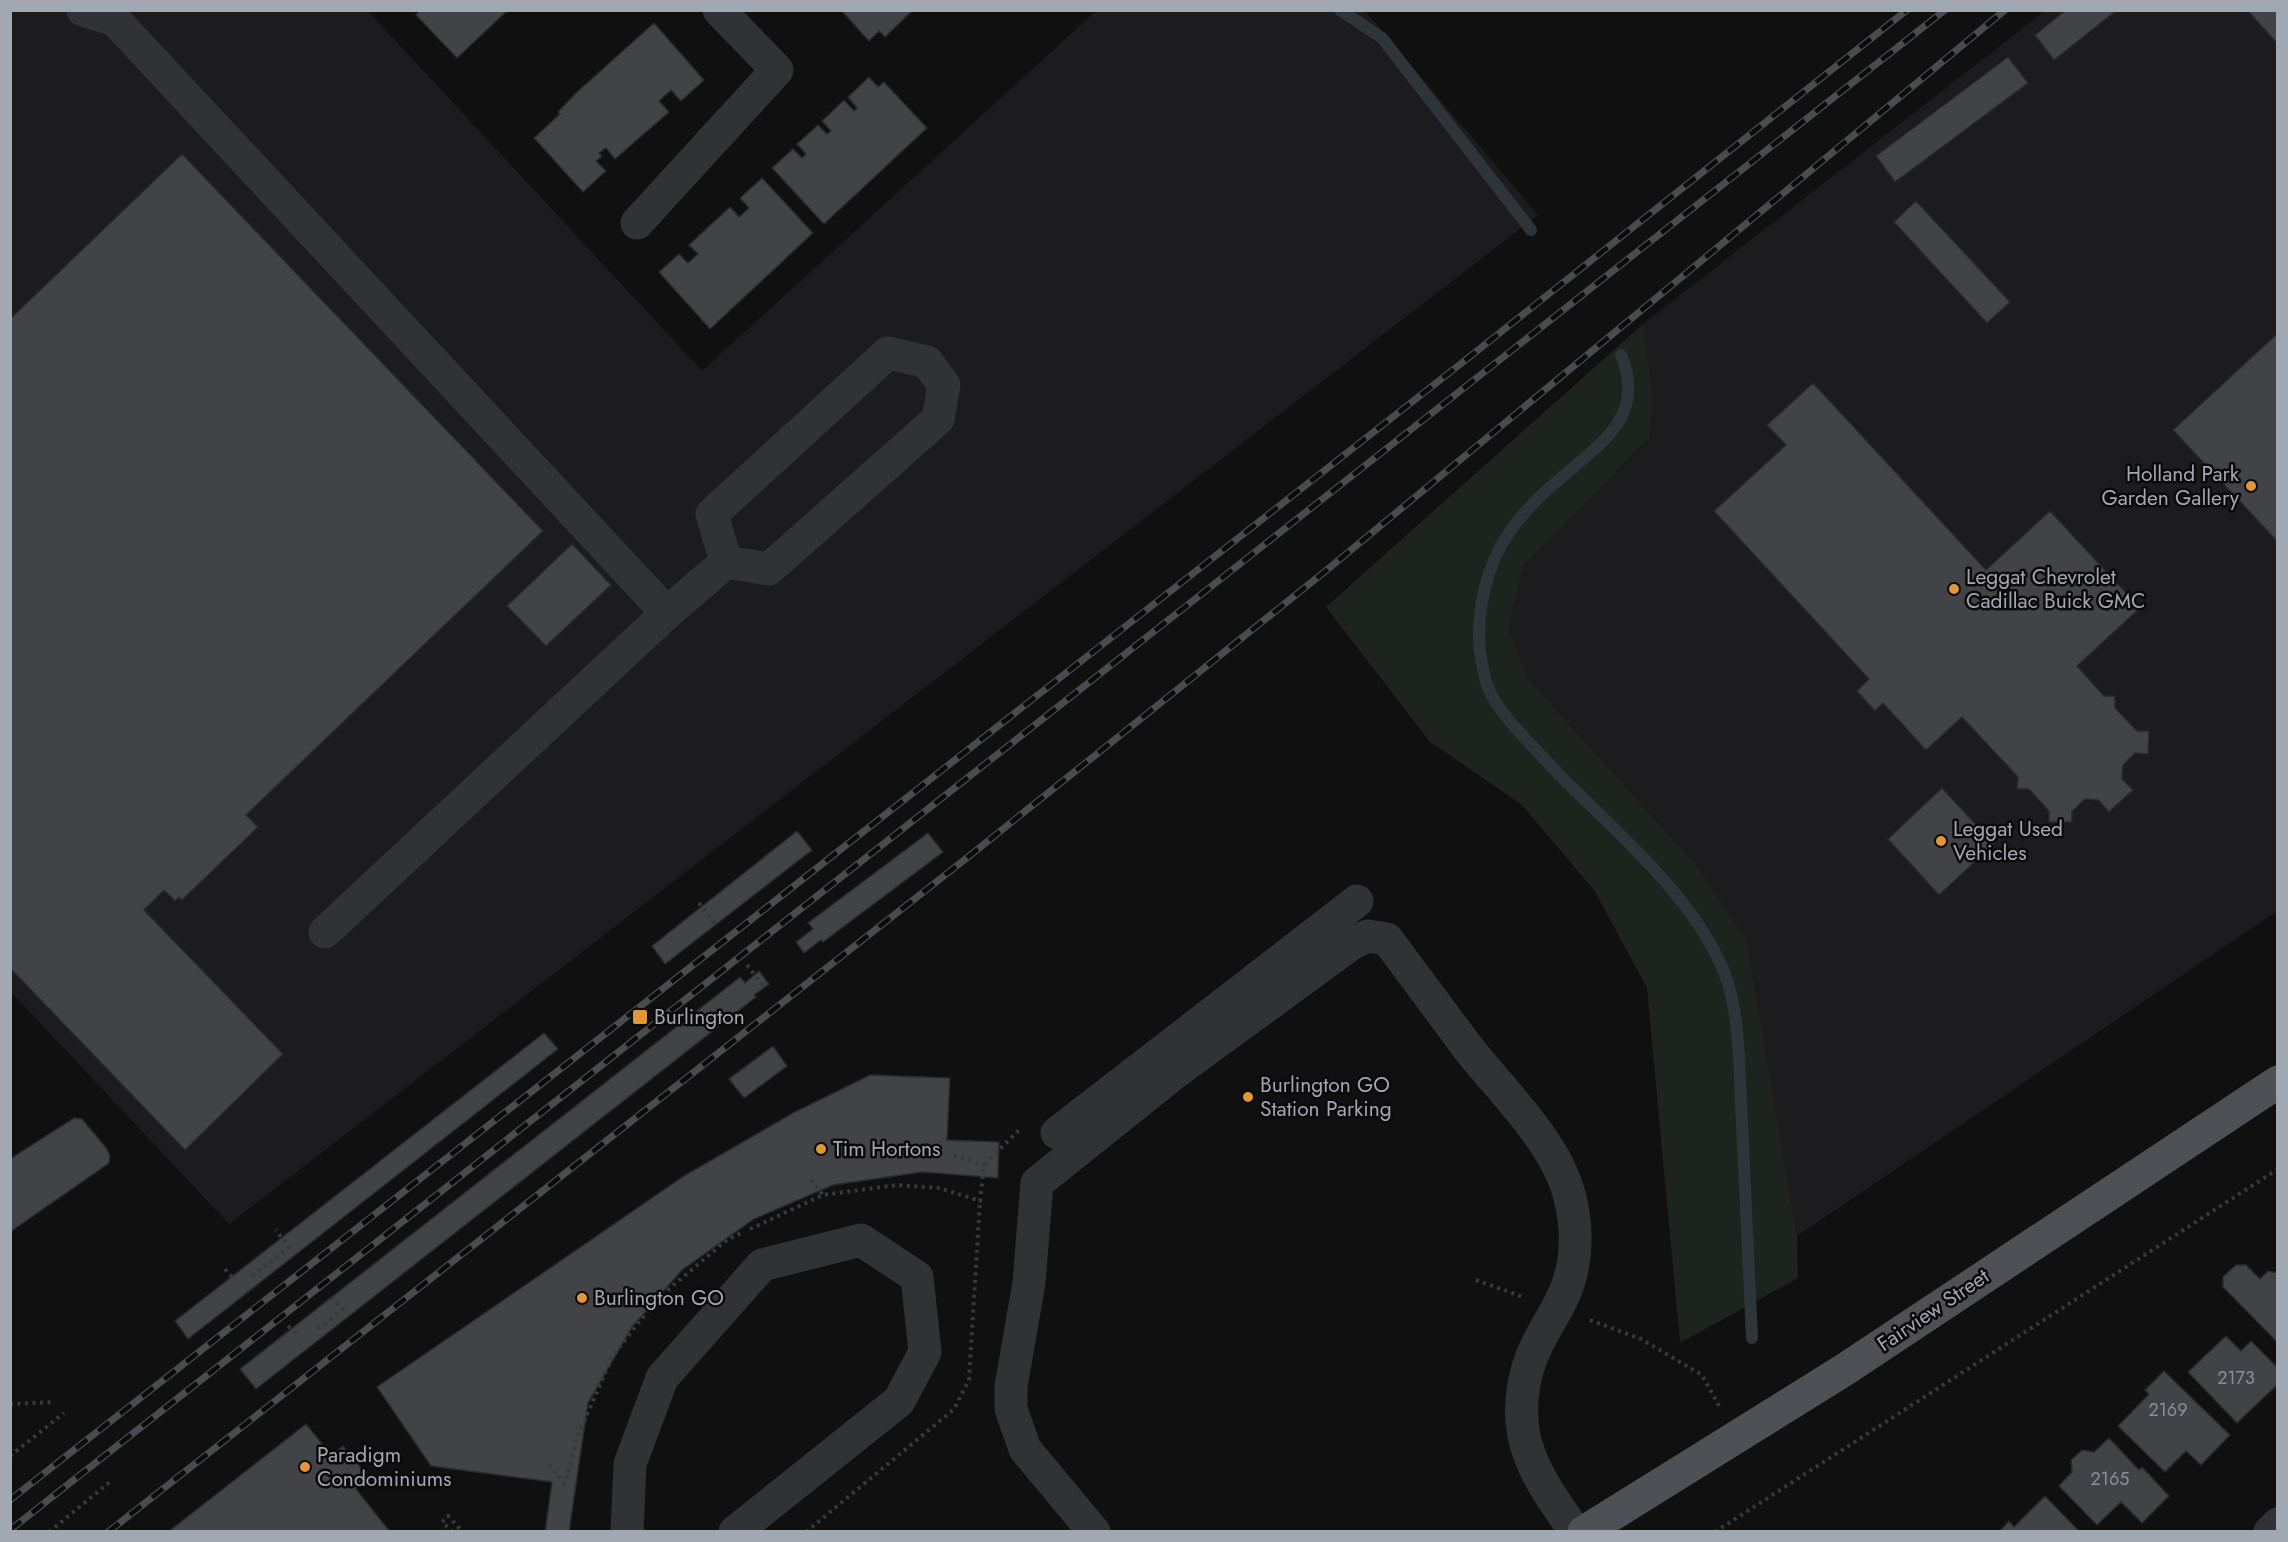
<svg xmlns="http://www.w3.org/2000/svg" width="2288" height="1542" font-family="Jost,sans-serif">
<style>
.built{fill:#1c1c1e}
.green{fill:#1d231d}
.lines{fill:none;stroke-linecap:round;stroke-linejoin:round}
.stream{stroke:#2d353a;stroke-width:12}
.building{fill:#414347;stroke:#2a2a2d;stroke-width:1.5}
.path{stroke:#37393d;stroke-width:4;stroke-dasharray:3 4.5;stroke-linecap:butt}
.minor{stroke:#313236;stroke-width:33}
.major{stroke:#4e5055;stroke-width:33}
.rail-casing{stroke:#484b4f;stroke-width:7}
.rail{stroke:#0b0b0c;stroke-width:4.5;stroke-dasharray:14;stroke-linecap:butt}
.poi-dot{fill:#e19738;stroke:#0b0b0c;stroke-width:2}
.labels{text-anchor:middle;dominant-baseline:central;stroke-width:5;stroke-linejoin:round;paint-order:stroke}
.number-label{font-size:18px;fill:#8a8f96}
.poi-label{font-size:21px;fill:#a2a8b1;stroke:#0b0b0c;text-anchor:start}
.street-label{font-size:21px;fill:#a2a8b1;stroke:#0b0b0c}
</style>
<rect width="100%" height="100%" fill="#101011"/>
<path class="built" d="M 11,11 L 368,11 L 702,371 L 1096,11 L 1365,11 L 1538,215 L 229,1224 L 11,992 Z
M 2045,11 L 2277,11 L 2277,911 L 1797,1236 L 1747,940 L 1699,868 L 1527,677 L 1509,628 L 1523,566 L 1649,438 L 1653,402 L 1643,324 Z"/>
<path class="green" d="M 1643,324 L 1653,402 L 1649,438 L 1523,566 L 1509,628 L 1527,677 L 1699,868 L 1747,940 L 1797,1236 L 1798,1278 L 1680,1343 L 1647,988 L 1594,890 L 1521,804 L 1430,742 L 1326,607 Z"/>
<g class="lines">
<path class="stream" d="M 1340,10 L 1382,38 L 1531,230
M 1621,355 C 1645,412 1607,439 1568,472 C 1547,489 1524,510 1509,533 C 1486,565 1476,613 1480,652 C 1482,664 1484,679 1489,690 C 1500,715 1532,745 1550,765 C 1609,827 1691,891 1724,972 C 1739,1009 1739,1061 1741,1101 C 1745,1180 1749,1259 1752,1338"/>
</g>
<path class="building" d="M 420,10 L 508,10 L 457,58 L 416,15 Z
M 841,10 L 913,10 L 885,37 L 879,31 L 869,41 Z
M 2066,10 L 2117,10 L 2054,60 L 2035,35 Z
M 2247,10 L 2278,10 L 2278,44 Z
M 654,23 L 704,80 L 681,101 L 671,90 L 659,101 L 669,112 L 615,159 L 606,148 L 599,153 L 602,156 L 596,161 L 606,171 L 583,192 L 534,138 L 560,114 L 558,112 L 577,92 Z
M 2008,57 L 2028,83 L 1895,182 L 1876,156 Z
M 869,77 L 878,87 L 884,82 L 927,128 L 824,224 L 772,168 L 793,149 L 802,158 L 806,154 L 797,144 L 818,125 L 827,134 L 831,131 L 822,121 L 844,100 L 854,111 L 857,108 L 848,97 Z
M 182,154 L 543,531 L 246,815 L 258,827 L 182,900 L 179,897 L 175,901 L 164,890 L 144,910 L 283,1054 L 185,1150 L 10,968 L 10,319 Z
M 762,178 L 813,233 L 710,329 L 659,272 L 679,254 L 688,263 L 698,254 L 689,245 L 730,207 L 739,217 L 749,208 L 740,198 Z
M 1916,201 L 2010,302 L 1987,323 L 1894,222 Z
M 2278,333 L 2278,542 L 2173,430 Z
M 1813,383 L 1986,570 L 2050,511 L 2140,608 L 2077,666 L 2104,696 L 2115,696 L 2115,708 L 2137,731 L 2149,731 L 2148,754 L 2135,753 L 2123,765 L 2122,779 L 2133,790 L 2109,812 L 2098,800 L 2085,799 L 2072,811 L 2072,822 L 2049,822 L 2049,811 L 2029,789 L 2017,789 L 2018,777 L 1962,717 L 1926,750 L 1883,703 L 1875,711 L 1857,691 L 1869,679 L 1714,511 L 1786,445 L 1767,425 Z
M 572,544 L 611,585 L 546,646 L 507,606 Z
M 1942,788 L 1994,844 L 1939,895 L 1888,839 Z
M 797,831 L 812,850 L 665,964 L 652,946 Z
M 928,833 L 943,852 L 823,942 L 821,940 L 804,953 L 796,942 L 813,929 L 808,923 Z
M 759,971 L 769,984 L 754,995 L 756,997 L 256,1389 L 240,1369 L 740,977 L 745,983 Z
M 544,1033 L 558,1049 L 188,1339 L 175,1321 Z
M 773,1046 L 787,1066 L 744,1098 L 729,1079 Z
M 870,1075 L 950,1078 L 947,1140 L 999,1142 L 998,1178 L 922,1172 L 833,1185 L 754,1219 L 682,1270 L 632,1327 L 588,1403 L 569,1532 L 545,1532 L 552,1482 L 431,1466 L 377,1387 L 684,1176 L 793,1113 Z
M 74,1118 L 82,1119 L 107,1149 L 110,1156 L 109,1163 L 10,1232 L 10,1159 Z
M 2236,1265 L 2246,1265 L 2260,1279 L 2268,1271 L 2278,1273 L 2278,1343 L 2223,1287 L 2223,1277 Z
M 2226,1336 L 2241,1351 L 2251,1341 L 2278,1368 L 2278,1384 L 2237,1423 L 2188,1372 Z
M 2164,1371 L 2230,1435 L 2201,1465 L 2186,1451 L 2165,1472 L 2118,1426 L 2149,1394 L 2145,1390 Z
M 306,1424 L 331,1455 L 343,1446 L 369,1478 L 356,1489 L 390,1532 L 168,1532 Z
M 2109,1438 L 2139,1470 L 2142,1467 L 2169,1496 L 2142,1523 L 2121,1502 L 2097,1525 L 2059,1486 L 2072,1472 L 2071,1460 L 2082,1450 L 2094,1452 Z
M 2045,1496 L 2080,1532 L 1999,1532 L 2009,1521 L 2014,1527 Z"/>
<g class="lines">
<path class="path" d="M 699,903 L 716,925
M 747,965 L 763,986
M 954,1155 L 984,1165
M 811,1180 L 823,1195
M 750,1229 L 823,1195 L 897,1185 L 940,1188 L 980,1201 L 984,1165 L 1021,1128
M 225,1269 L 233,1278
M 252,1276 L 289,1247 L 276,1230
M 1476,1280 L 1523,1297
M 1590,1320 L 1641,1339 L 1702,1375 L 1719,1406
M 288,1326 L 296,1333
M 318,1329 L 343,1309 L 329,1294
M 10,1404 L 55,1402
M 10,1456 L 64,1413
M 549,1465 L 565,1484 L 577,1438 L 612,1357 L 656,1300 L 728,1239 L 744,1232
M 49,1532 L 111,1481
M 453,1532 L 442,1522 L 448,1516 L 463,1532
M 806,1532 L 954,1409 L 969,1380 L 980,1201
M 1715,1532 L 2278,1169"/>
<path class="minor" d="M 83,10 L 115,20 L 667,613
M 637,223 L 777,70 L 719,10
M 325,932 L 667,613 L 726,562 L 769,569 L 938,419 L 944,385 L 927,362 L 888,353 L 712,514 L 726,562
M 1057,1133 L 1357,901
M 627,1532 L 630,1464 L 662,1378 L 762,1265 L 861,1240 L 917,1277 L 925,1352 L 899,1401 L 735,1532
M 1094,1532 L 1025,1449 L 1011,1409 L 1011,1386 L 1029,1283 L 1037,1183 L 1172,1075 L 1354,942 L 1368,936 L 1387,939 C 1414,975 1441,1012 1468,1048 C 1504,1094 1559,1144 1571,1202 C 1577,1229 1577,1260 1567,1287 C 1560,1307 1547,1324 1538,1343 C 1521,1375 1516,1419 1529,1453 C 1539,1482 1558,1506 1575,1532
M 2270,1532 L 2278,1524"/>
<path class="major" d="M 1584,1532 L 1844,1370 L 2278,1082"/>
<defs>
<path id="rail" d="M 10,1500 L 1463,362 L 1907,10
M 10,1530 L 1945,10
M 108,1532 L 968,857 L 1328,569 L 2005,10"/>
</defs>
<use href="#rail" class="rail-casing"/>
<use href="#rail" class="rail"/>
</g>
<g class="poi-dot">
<circle cx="2251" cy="486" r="6"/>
<circle cx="1954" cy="589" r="6"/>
<circle cx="1941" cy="841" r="6"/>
<rect x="632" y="1009" width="16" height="16" rx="3"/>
<circle cx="1248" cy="1097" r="6"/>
<circle cx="821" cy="1149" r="6"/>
<circle cx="582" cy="1298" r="6"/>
<circle cx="305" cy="1467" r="6"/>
</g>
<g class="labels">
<g class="number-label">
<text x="2236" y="1378">2173</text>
<text x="2168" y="1410">2169</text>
<text x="2110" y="1479">2165</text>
</g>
<g class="poi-label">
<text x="2239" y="474" text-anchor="end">Holland Park<tspan x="2239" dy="24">Garden Gallery</tspan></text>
<text x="1966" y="577">Leggat Chevrolet<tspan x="1966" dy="24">Cadillac Buick GMC</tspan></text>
<text x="1953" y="829">Leggat Used<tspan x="1953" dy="24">Vehicles</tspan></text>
<text x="654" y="1017">Burlington</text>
<text x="1260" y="1085">Burlington GO<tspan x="1260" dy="24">Station Parking</tspan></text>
<text x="833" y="1149">Tim Hortons</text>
<text x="594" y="1298">Burlington GO</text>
<text x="317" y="1455">Paradigm<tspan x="317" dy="24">Condominiums</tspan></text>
</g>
<g class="street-label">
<text transform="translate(1933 1310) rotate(-34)">Fairview Street</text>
</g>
</g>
<rect width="2288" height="1542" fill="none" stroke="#a2a8b1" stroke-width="24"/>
</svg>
